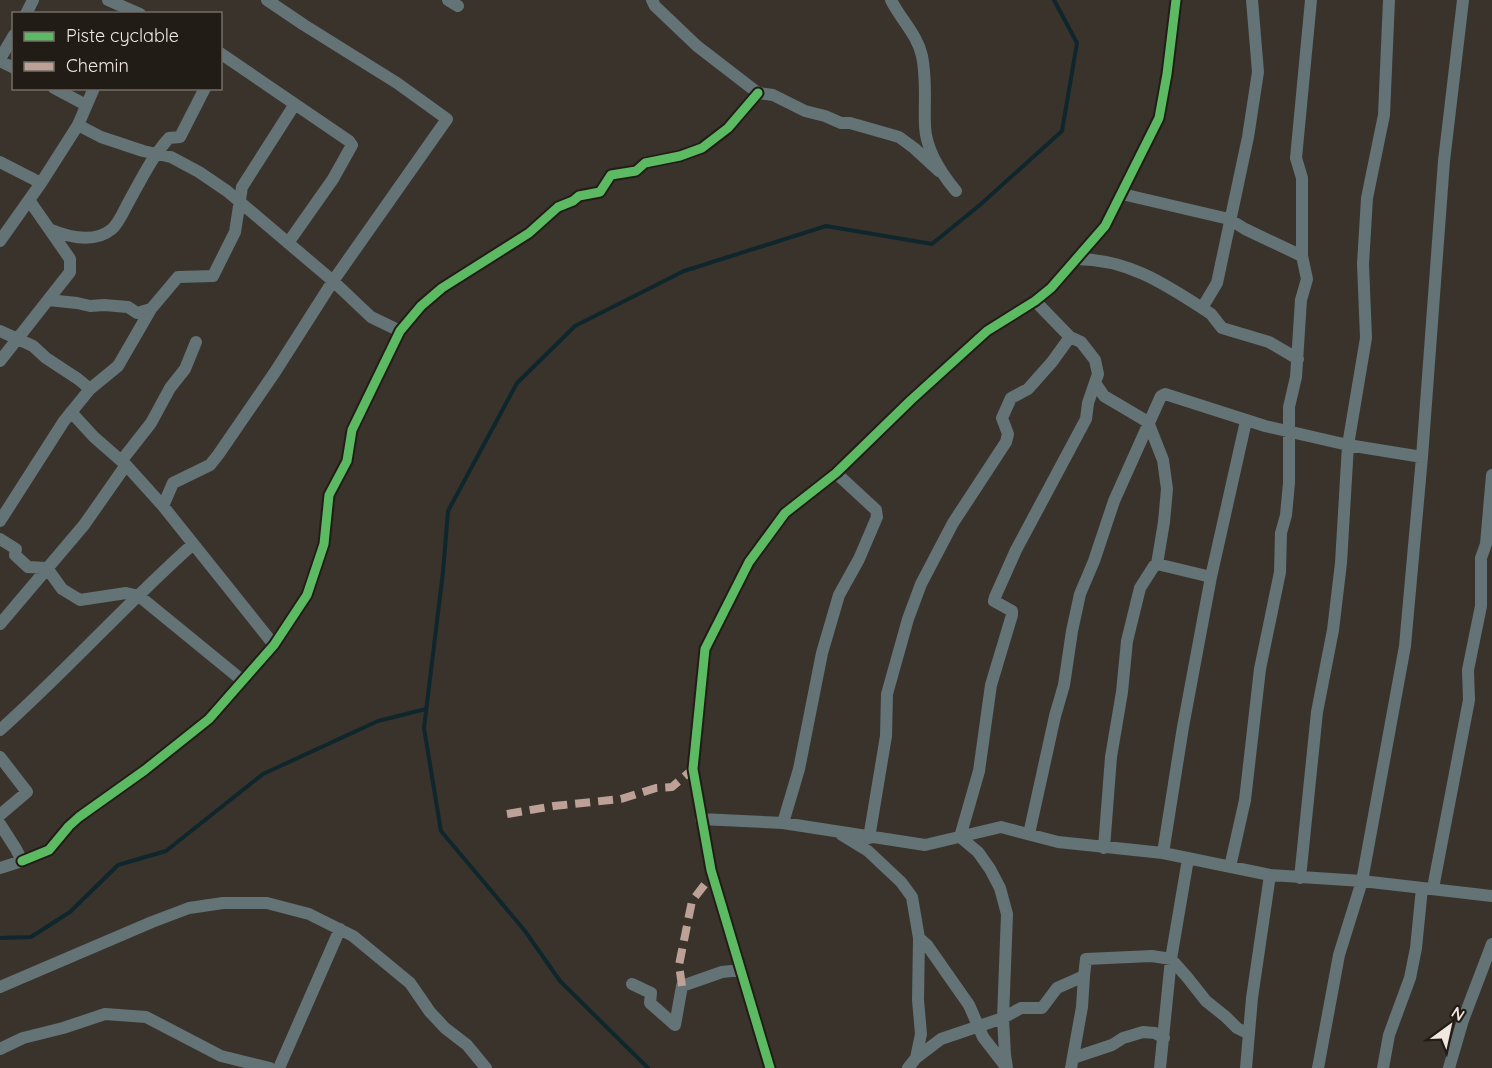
<svg xmlns="http://www.w3.org/2000/svg" width="1492" height="1068" font-family="Quicksand,sans-serif">
<style>
.lines{fill:none;stroke-linecap:round;stroke-linejoin:round}
.stream{stroke:#0f272c;stroke-width:4}
.minor{stroke:#637376;stroke-width:12}
.quiet{stroke:#bda197;stroke-width:8;stroke-dasharray:15 8;stroke-linecap:butt}
.cycleway-casing{stroke:#211c16;stroke-width:13}
.cycleway{stroke:#5cba63;stroke-width:9}
</style>
<rect width="100%" height="100%" fill="#39332c"/>
<g class="lines">
<path class="stream" d="M 0,938 L 31,937 L 70,912 L 118,865 L 166,851 L 263,774 L 378,721 L 426,709
M 648,1068 L 560,981 L 525,931 L 441,831 L 424,728 L 443,572 L 448,511 L 517,383 L 575,326 L 684,271 L 826,226 L 932,244 L 981,204 L 1062,131 L 1077,43 L 1054,0"/>
<path class="minor" d="M 108,0 L 140,14
M 448,0 L 458,6
M 652,0 L 655,6 L 697,46 L 758,93 L 773,95 L 805,111 L 825,116 L 841,123 L 850,123 L 899,137 L 914,148 L 939,171
M 891,0 C 901,20 917,34 922,56 C 927,80 924,102 925,126 C 926,151 941,173 956,191
M 26,14 L 33,0
M 220,53 L 349,141 L 352,145 L 333,179 L 288,243
M 0,59 L 14,35
M 0,61 L 14,68
M 54,88 L 86,105
M 78,125 L 101,137 L 143,151 L 171,157 L 199,172 L 227,191 L 333,281 L 371,317 L 400,331
M 0,162 L 41,183
M 1122,194 L 1229,219 L 1245,229 L 1302,256
M 49,229 C 68,237 94,244 112,229 C 118,224 123,213 127,205 C 140,182 151,158 169,138 L 180,137 L 205,88
M 0,241 L 41,183 L 78,125 L 94,88
M 1076,259 C 1126,259 1162,282 1202,308 L 1211,314 L 1222,328 L 1269,342 L 1298,359
M 48,300 L 77,303 L 90,306 L 104,305 L 128,307 L 137,313 L 151,309
M 1202,308 L 1217,283 L 1248,137 L 1258,72 L 1252,0
M 0,331 L 33,346 L 46,358 L 78,379 L 90,389
M 0,361 L 70,272 L 70,259 L 29,200
M 1096,384 L 1104,396 L 1148,422 L 1163,460 L 1167,489 L 1164,522 L 1157,564
M 71,412 L 94,437 L 126,465 L 163,506 L 274,645
M 122,460 L 151,423 L 170,388 L 185,369 L 196,342
M 163,506 L 173,483 L 210,465 L 218,455 L 275,372 L 333,281 L 447,119 L 397,83 L 304,25 L 267,0
M 0,521 L 64,421 L 90,389 L 118,366 L 151,309 L 178,277 L 213,276 L 235,232 L 242,187 L 295,104
M 0,539 L 16,549 L 15,555 L 28,567 L 47,568
M 47,568 L 62,589 L 80,600 L 126,593 L 139,596 L 243,681
M 0,624 L 84,525 L 126,465
M 0,730 C 66,671 126,604 192,545
M 0,757 L 27,792 L 0,815
M 701,819 L 783,823 L 925,845 L 1001,827 L 1058,842 L 1163,853 L 1270,875 L 1362,881 L 1492,896
M 783,823 L 799,769 L 822,653 L 839,595 L 859,559 L 877,517 L 876,510 L 836,473
M 0,824 L 16,849 L 22,861 L 0,868
M 1029,834 L 1055,716 L 1064,685 L 1072,631 L 1080,594 L 1094,561 L 1114,501 L 1161,396 L 1165,394 L 1265,426 L 1348,445 L 1422,457
M 842,835 L 868,851 L 901,882 L 912,897 L 919,938 L 918,1000 L 921,1034 L 916,1058
M 869,838 L 886,736 L 887,694 L 908,619 L 921,584 L 953,523 L 1006,442 L 1008,434 L 1002,418 L 1011,398 L 1028,389 L 1052,362 L 1070,337
M 1104,848 L 1111,757 L 1122,692 L 1127,641 L 1140,588 L 1154,566 L 1157,564 L 1211,577
M 1163,853 L 1183,727 L 1211,577 L 1246,421
M 22,861 L 49,850 L 69,826 L 79,817 L 145,770 L 209,719 L 274,645 L 307,595 L 324,544 L 329,495 L 347,461 L 352,430 L 400,331 L 421,306 L 442,288 L 529,233 L 558,207 L 573,201 L 579,196 L 600,192 L 611,175 L 636,171 L 645,163 L 680,156 L 702,148 L 728,128 L 758,93
M 1230,867 L 1245,800 L 1260,669 L 1280,572 L 1281,533 L 1286,515 L 1289,483 L 1289,407 L 1296,377 L 1301,300 L 1307,279 L 1302,256 L 1302,178 L 1296,158 L 1311,0
M 1300,878 L 1317,712 L 1333,630 L 1341,563 L 1348,445 L 1366,338 L 1363,264 L 1367,198 L 1384,115 L 1389,0
M 1433,888 L 1469,700 L 1468,670 L 1481,606 L 1481,558 L 1486,544 L 1492,475
M 919,938 L 927,945 L 969,1005 L 983,1037 L 1006,1067
M 632,984 L 651,993 L 650,1003 L 675,1025 L 682,986 L 722,972 L 741,970
M 0,987 L 152,922 L 189,908 L 223,903 L 267,903 L 309,914 L 353,936 L 410,983 L 430,1012 L 445,1028 L 467,1045 L 486,1068
M 0,1049 L 23,1038 L 63,1028 L 105,1014 L 146,1017 L 221,1056 L 270,1068
M 1073,1058 L 1112,1045 L 1123,1038 L 1143,1032 L 1155,1033 L 1164,1038
M 279,1068 L 340,929
M 770,1068 L 711,870 L 693,769 L 705,649 L 749,562 L 785,513 L 836,473 L 911,400 L 987,331 L 1035,301 L 1051,288 L 1105,226 L 1159,118 L 1167,74 L 1176,0
M 908,1068 L 916,1058 L 941,1039 L 1003,1018 L 1021,1008 L 1042,1008 L 1057,988 L 1084,976 L 1086,959 L 1152,956 L 1171,959 L 1187,977 L 1206,1001 L 1226,1017 L 1237,1028 L 1249,1034
M 1007,1068 L 1005,1055 L 1003,1018 L 1007,914 L 1000,888 L 990,869 L 978,852 L 960,837 L 979,771 L 991,685 L 1012,615 L 1012,611 L 994,601 L 995,597 L 1016,550 L 1086,419 L 1088,403 L 1098,374 L 1095,360 L 1081,342 L 1070,337 L 1035,301
M 1071,1068 L 1082,1007 L 1084,976
M 1160,1068 L 1171,959 L 1188,859
M 1246,1068 L 1252,998 L 1270,875
M 1318,1068 L 1339,955 L 1362,881 L 1405,646 L 1422,457 L 1444,161 L 1463,0
M 1383,1068 L 1389,1035 L 1410,978 L 1416,948 L 1422,888
M 1449,1068 L 1463,1020 L 1492,944"/>
<path class="quiet" d="M 507,814 L 554,806 L 621,799 L 656,788 L 672,787 L 693,769
M 682,986 L 679,965 L 692,901 L 712,875"/>
<defs>
<path id="cycleway" d="M 22,861 L 49,850 L 69,826 L 79,817 L 145,770 L 209,719 L 274,645 L 307,595 L 324,544 L 329,495 L 347,461 L 352,430 L 400,331 L 421,306 L 442,288 L 529,233 L 558,207 L 573,201 L 579,196 L 600,192 L 611,175 L 636,171 L 645,163 L 680,156 L 702,148 L 728,128 L 758,93
M 770,1068 L 711,870 L 693,769 L 705,649 L 749,562 L 785,513 L 836,473 L 911,400 L 987,331 L 1035,301 L 1051,288 L 1105,226 L 1159,118 L 1167,74 L 1176,0"/>
</defs>
<use href="#cycleway" class="cycleway-casing"/>
<use href="#cycleway" class="cycleway"/>
</g>
<rect x="12" y="12" width="210" height="78" fill="#211c16" stroke="#746e67" stroke-width="1.5"/>
<rect x="24" y="32" width="30" height="9" fill="#5cba63" stroke="#746e67" stroke-width="1.5"/>
<text x="66" y="42" font-size="18" fill="#f0e8e0">Piste cyclable</text>
<rect x="24" y="62" width="30" height="9" fill="#bda197" stroke="#746e67" stroke-width="1.5"/>
<text x="66" y="72" font-size="18" fill="#f0e8e0">Chemin</text>
<g transform="translate(1450 1026) rotate(33)" stroke="#211c16" stroke-width="4.5" paint-order="stroke">
<path d="M0-4.5L10 22L0 15L-10 22Z" fill="#f0e8e0"/>
<text y="-9" font-size="16" font-weight="bold" text-anchor="middle" fill="#f0e8e0">N</text>
</g>
</svg>
